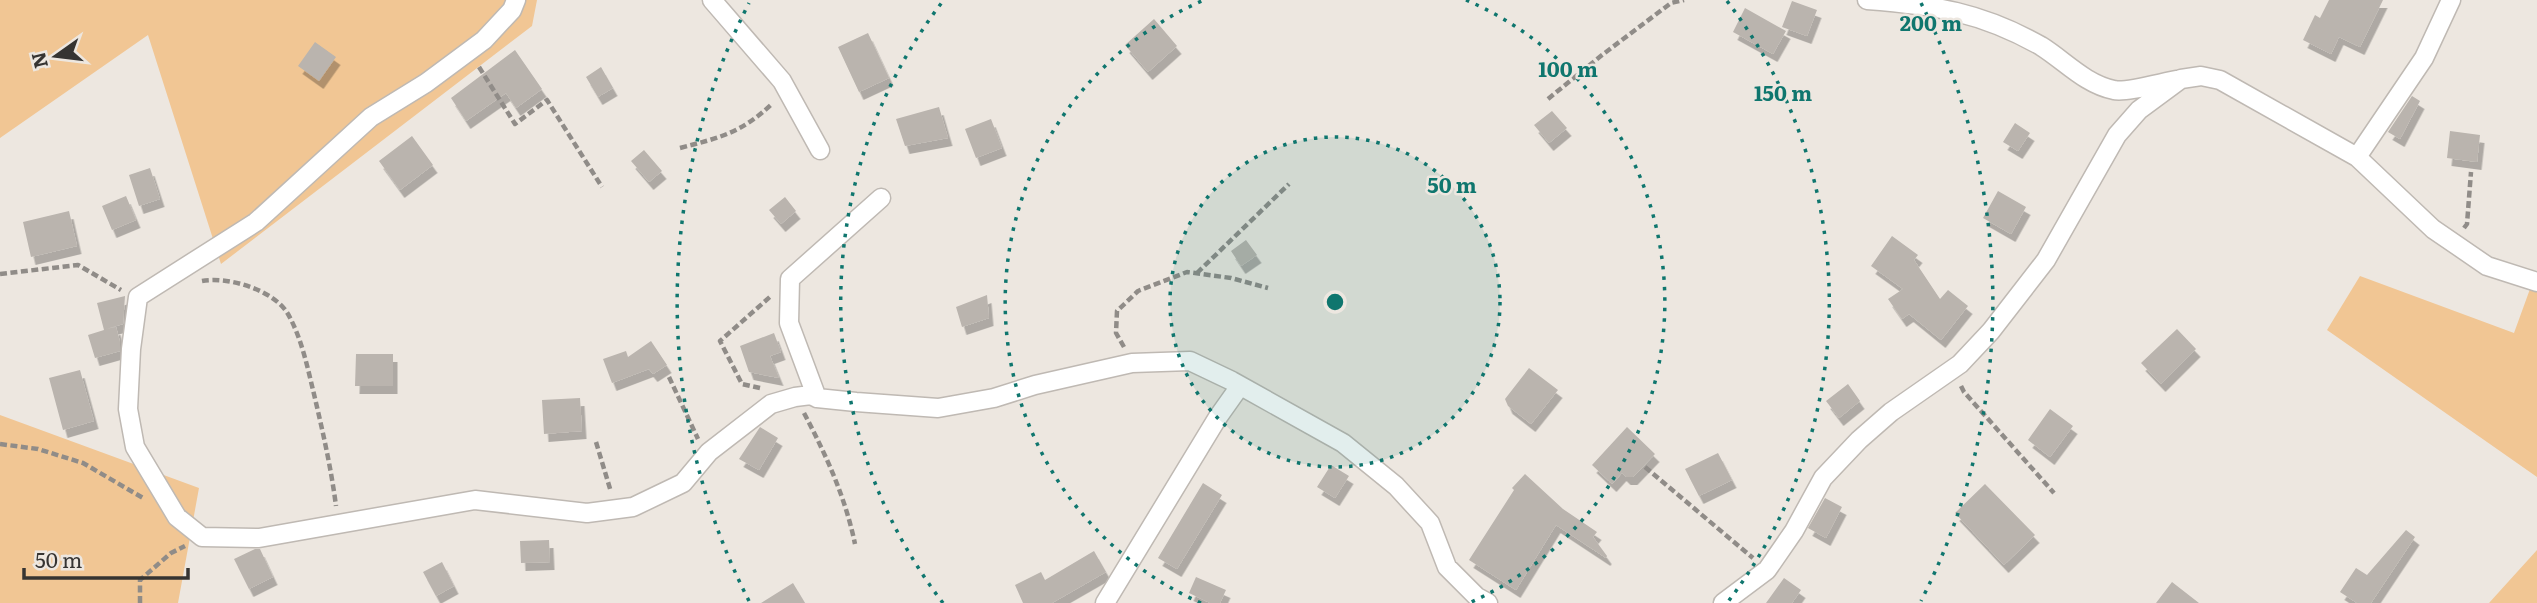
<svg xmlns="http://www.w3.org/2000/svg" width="2537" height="603" font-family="Literata,serif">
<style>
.green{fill:#f1c694}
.building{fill:#bab4ae;filter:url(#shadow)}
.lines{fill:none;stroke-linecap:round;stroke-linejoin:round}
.street-casing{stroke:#bfb9b3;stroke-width:21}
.path{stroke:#908c88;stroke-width:4.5;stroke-dasharray:7 3.5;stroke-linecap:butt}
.street{stroke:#fff;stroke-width:18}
.ring{fill:none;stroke:#0f766e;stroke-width:3.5;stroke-dasharray:3.5 7}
.centre{fill:#0f766e;stroke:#ede7e0;stroke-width:3.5}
.ring-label{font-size:21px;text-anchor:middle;font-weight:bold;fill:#0f766e;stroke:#ede7e0;stroke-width:5;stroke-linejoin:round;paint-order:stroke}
</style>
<defs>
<filter id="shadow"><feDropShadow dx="4.5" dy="8" stdDeviation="0" flood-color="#0004"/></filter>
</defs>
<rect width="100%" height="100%" fill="#ede7e0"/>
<path class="green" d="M 0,0 L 537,0 L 532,26 L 221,264 L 148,35 L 0,138 Z
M 2360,276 L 2514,333 L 2530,289 L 2537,292 L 2537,477 L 2327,330 Z
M 0,415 L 199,488 L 178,603 L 0,603 Z
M 2537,550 L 2537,603 L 2489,603 Z"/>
<path class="building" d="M 2329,0 L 2383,0 L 2360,47 L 2339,37 L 2331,54 L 2303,40 L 2315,15 L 2320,18 Z
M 1792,1 L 1817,10 L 1807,36 L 1782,27 Z
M 1745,8 L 1786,31 L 1773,54 L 1733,32 Z
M 1154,19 L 1177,46 L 1148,72 L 1125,45 Z
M 868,33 L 889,78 L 859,92 L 838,47 Z
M 315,42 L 336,57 L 319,81 L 298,66 Z
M 515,50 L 542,89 L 516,108 L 506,93 L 466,121 L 451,98 Z
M 601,67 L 613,88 L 598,97 L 586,77 Z
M 2412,96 L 2420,101 L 2400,139 L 2388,132 Z
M 939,107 L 948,138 L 905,146 L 896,119 Z
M 1552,111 L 1567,128 L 1549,143 L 1534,125 Z
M 991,119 L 1002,148 L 976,158 L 965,129 Z
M 2015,123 L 2030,133 L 2018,151 L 2003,142 Z
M 2450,131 L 2480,135 L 2477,162 L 2447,158 Z
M 412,136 L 433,165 L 400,190 L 379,161 Z
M 644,150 L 662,171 L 649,182 L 631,161 Z
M 150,168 L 160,199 L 139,206 L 129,175 Z
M 1998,191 L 2026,207 L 2011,234 L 1983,218 Z
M 126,196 L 136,220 L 112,230 L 102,206 Z
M 785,197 L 796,211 L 781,224 L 769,210 Z
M 69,211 L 77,246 L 31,257 L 23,222 Z
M 1892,236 L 1918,255 L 1914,260 L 1940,299 L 1948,290 L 1968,306 L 1941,340 L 1909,314 L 1902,319 L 1888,299 L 1903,289 L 1871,266 Z
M 1246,240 L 1257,255 L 1241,266 L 1231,251 Z
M 987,295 L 989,318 L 962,327 L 956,307 Z
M 125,296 L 123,324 L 106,329 L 116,327 L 120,342 L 120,351 L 95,358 L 88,335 L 104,330 L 97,303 Z
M 2177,329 L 2196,349 L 2161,384 L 2141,363 Z
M 774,333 L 781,352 L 770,356 L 779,378 L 749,372 L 740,346 Z
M 651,341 L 667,365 L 653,374 L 649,369 L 612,383 L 603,359 L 626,351 L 628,357 Z
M 356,354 L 393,354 L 393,386 L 355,386 Z
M 1529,368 L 1558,390 L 1531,424 L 1508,406 L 1505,399 Z
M 80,370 L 94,421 L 63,430 L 49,378 Z
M 1848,384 L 1860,401 L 1839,418 L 1826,401 Z
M 580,398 L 582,431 L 544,434 L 542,400 Z
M 2050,409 L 2073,426 L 2050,457 L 2028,440 Z
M 760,427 L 778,438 L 759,470 L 739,459 Z
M 1627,427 L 1655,454 L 1633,477 L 1626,477 L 1622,473 L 1612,484 L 1592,465 Z
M 1718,453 L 1732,480 L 1699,496 L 1685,469 Z
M 1331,465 L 1349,476 L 1335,498 L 1317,487 Z
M 1525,474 L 1563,509 L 1597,532 L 1593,537 L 1607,556 L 1606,558 L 1556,525 L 1516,590 L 1469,560 L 1514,490 L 1512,488 Z
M 1203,483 L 1222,495 L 1177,569 L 1158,558 Z
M 1985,484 L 2035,535 L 2004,565 L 1955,513 Z
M 1825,498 L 1842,507 L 1826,538 L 1808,528 Z
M 2406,530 L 2415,537 L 2371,603 L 2357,603 L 2340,592 L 2356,568 L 2367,575 Z
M 549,540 L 550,562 L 521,563 L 520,541 Z
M 255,549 L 260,549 L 273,577 L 249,589 L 234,559 Z
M 1094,551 L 1106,572 L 1052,603 L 1023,603 L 1015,585 L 1041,572 L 1045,580 Z
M 442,562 L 454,586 L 436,596 L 423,572 Z
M 1196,577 L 1226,590 L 1220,603 L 1210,603 L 1189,593 Z
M 1784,578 L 1801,590 L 1792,603 L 1766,603 Z
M 2172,582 L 2199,603 L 2156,603 Z
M 793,583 L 805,603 L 761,603 Z"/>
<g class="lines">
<defs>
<path id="street" d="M 516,0 L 512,10 L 484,40 L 426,83 L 371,117 L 256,222 L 138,297 L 131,349 L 128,409 L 135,447 L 177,517 L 202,537 L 259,538 L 475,500 L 587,513 L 633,507 L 683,483 L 709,452 L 771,404 L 795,397 L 811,395 L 817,398 L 856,402 L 938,408 L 994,398 L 1035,385 L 1132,363 L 1190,361 L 1232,381 L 1343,443 L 1396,486 L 1430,523 L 1447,567 L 1477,597 L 1488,603
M 712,0 L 782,81 L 820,150
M 1867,0 C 1934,5 1981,12 2041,46 C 2065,61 2085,84 2114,90 C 2125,93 2164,82 2177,80
M 2357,157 L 2424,58 L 2451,0
M 817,398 L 789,323 L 790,279 L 881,198
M 1105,603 L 1218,417 L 1240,386
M 1723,603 L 1767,570 L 1794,531 L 1823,478 L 1859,440 L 1891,412 L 1960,364 L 1991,331 L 2046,260 L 2117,135 L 2139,110 L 2181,79 L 2201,76 L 2220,80 L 2357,157 L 2433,229 L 2487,266 L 2537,282"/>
</defs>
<use href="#street" class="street-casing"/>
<path class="path" d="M 479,67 L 515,124 L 547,100 L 602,187
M 1548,99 L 1602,55 L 1671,3 L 1684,0
M 680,148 C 722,137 741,133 773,103
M 2464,228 L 2467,224 L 2471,172
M 1197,273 L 1289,184
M 0,274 L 78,265 L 121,290
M 202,281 C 228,276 274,290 288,314 C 301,337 307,365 313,390 C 322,428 331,467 336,506
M 1124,347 L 1116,333 L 1117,311 L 1138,291 L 1187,272 L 1231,278 L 1268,288
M 669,377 L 698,439
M 1961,386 L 1964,392 L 2054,493
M 760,388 L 742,384 L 720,341 L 771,296
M 804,413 C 826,455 845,496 855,544
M 596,442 L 611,492
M 0,444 L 38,449 L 83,463 L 143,498
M 1645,467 L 1753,558
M 140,603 L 140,580 L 171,553 L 185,546"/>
<use href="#street" class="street"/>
</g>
<circle cx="1335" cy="302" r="165" fill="#0f766e" fill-opacity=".12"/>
<g class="ring">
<circle cx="1335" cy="302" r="165"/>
<path d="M1201 603A329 329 0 0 1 1204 0M1466 0A329 329 0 0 1 1469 603"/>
<path d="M943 603A494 494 0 0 1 943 1M1727 1A494 494 0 0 1 1727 603"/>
<path d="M749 601A658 658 0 0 1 749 3M1921 3A658 658 0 0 1 1921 601"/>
</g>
<circle cx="1335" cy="302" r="10" class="centre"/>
<g class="ring-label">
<text x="1931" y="31">200 m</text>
<text x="1568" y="77">100 m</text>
<text x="1783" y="101">150 m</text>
<text x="1452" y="193">50 m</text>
</g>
<g transform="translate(56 56) rotate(256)" stroke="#ede7e0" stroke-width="5" paint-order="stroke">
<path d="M0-5L12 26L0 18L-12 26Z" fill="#363432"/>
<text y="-10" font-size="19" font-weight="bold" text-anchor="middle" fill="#363432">N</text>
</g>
<path d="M24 568v10h164v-10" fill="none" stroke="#363432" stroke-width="3.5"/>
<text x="35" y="568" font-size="21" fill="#363432" stroke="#ede7e0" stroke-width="5" paint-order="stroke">50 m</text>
</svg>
